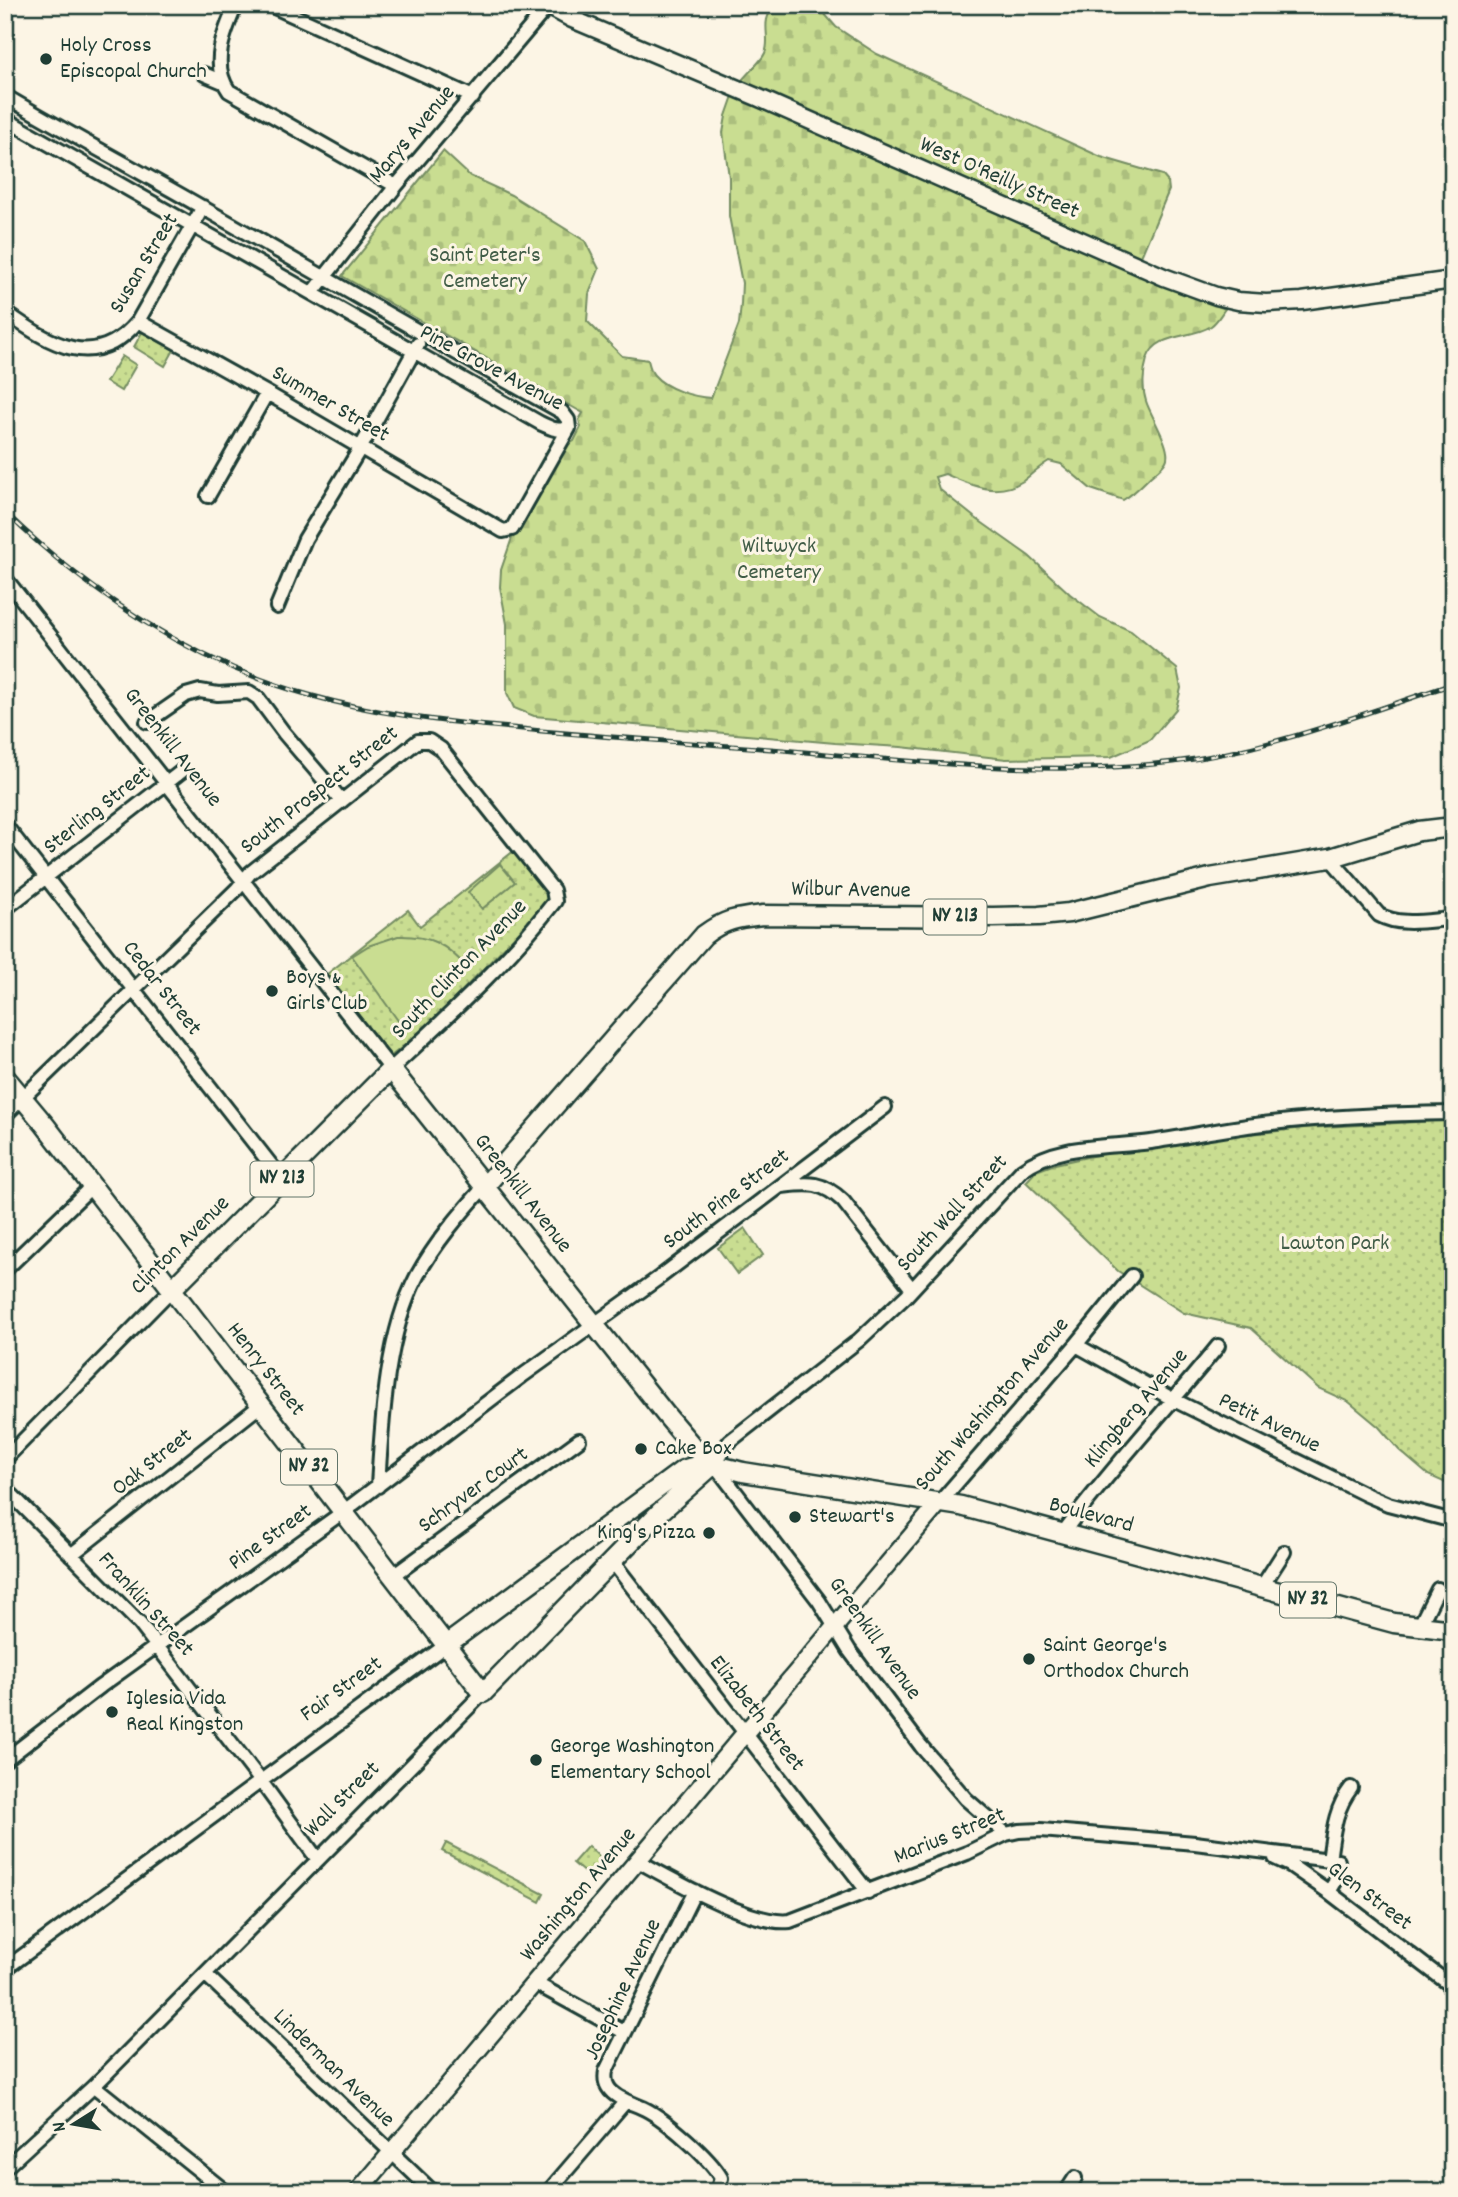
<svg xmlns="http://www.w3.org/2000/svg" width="1458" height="2197" font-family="Dekko,sans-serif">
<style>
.green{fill:url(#green-dots);stroke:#748d62;stroke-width:2}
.cemetery{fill:url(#cemetery-stones);stroke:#748d62;stroke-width:2}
.pitch{fill:#c9dd91;stroke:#748d62;stroke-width:2}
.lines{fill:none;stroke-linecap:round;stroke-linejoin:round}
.street-casing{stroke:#1f3d34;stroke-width:18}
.secondary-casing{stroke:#1f3d34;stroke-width:21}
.primary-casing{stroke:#1f3d34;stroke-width:23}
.street{stroke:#fcf5e5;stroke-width:12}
.secondary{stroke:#fcf5e5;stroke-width:16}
.primary{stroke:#fcf5e5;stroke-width:18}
.rail-casing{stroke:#1f3d34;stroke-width:5}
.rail{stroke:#fcf5e5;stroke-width:2.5;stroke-dasharray:8;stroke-linecap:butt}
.poi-dot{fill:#1f3d34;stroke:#fcf5e5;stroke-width:2.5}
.labels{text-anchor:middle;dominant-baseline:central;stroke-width:6;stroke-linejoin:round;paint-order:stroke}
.shield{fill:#fcf5e5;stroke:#617469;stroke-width:2}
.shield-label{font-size:21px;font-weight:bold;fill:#1f3d34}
.poi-label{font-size:23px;fill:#1f3d34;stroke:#fcf5e5;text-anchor:start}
.street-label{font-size:23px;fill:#1f3d34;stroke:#fcf5e5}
.park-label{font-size:23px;fill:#415d47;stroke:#fcf5e5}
</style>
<defs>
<pattern id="green-dots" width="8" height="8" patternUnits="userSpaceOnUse" patternTransform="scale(1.75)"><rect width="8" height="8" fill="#c9dd91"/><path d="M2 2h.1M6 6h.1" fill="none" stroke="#acbf7e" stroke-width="1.8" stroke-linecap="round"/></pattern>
<pattern id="cemetery-stones" width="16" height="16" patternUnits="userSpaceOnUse" patternTransform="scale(1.75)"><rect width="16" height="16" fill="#c9dd91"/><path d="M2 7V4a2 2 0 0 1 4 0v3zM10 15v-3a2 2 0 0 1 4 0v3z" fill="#acbf7e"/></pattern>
</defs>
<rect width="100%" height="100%" fill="#fcf5e5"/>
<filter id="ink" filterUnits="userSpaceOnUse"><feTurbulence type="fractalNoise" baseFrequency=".0143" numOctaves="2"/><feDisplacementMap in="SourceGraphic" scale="14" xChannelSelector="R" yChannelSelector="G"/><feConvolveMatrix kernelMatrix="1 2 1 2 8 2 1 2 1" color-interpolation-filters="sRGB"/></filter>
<g filter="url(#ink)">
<path class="green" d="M 142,332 L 174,350 L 165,366 L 134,347 Z
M 122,356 L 136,365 L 121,391 L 106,382 Z
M 515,850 L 546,889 L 547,903 L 424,1030 L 391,1056 L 326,975 L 408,910 L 420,926 Z
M 1453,1120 L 1453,1490 L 1444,1482 L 1428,1475 L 1399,1450 L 1379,1427 L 1349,1402 L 1318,1388 L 1251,1328 L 1184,1313 L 1118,1271 L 1026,1182 L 1036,1171 L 1055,1164 L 1092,1156 L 1195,1140 L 1304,1128 Z
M 745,1228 L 763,1255 L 737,1274 L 718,1248 Z
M 446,1843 L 544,1894 L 540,1902 L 442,1851 Z
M 588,1846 L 607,1864 L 593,1880 L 573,1863 Z"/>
<path class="cemetery" d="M 776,5 L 817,5 L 836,27 L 877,54 L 1101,157 L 1162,175 L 1168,182 L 1169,190 L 1140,259 L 740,83 C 747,72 760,64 765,53 C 772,37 758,21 776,5 Z
M 734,93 L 1225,309 C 1221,314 1217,322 1211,326 C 1192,339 1156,332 1147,359 C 1143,372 1142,389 1146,401 C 1150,415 1173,449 1166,461 C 1163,467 1156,472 1151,476 C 1141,486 1135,493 1123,500 L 1091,489 L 1061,464 L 1049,461 C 1039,467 1032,474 1023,481 C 997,498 970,485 945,474 L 935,477 L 939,489 L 974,517 L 1029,556 L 1070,594 L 1100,617 L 1131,631 L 1177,669 L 1181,688 L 1176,709 L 1150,740 L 1111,757 L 1006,759 L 901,747 L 835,743 L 534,716 L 514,708 L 507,693 L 507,624 L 500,587 L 501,570 L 513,535 L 566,442 L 569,444 L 574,441 L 581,427 L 579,420 L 583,413 L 342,276 L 443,151 L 470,176 L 511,195 L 585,241 L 599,269 L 589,294 L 587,321 L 622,356 L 648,360 C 649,364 651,372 654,375 C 666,389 693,397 711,398 L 739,324 L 741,304 L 742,283 L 729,216 L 729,177 L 723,133 L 726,116 Z"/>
<path class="pitch" d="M 500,864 L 515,882 L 482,909 L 468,892 Z
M 398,936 C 428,935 447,944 466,967 L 414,1021 L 399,1022 L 352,956 L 368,946 Z"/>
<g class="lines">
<defs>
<path id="street" d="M 236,5 C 224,32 210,65 229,91 L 396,186
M 270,5 L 473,97
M 204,74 L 223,82
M 5,96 C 71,135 139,171 205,209 C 324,277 442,346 562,412 L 568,420 L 569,428
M 5,119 L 540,423 C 551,428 557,432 569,428
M 312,293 L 396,186 L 549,5
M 5,312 C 50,344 95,373 138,321 L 203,207
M 138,321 L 267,393 L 503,531 L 512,529 L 569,428
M 208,496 L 267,393
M 5,578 C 135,741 262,906 391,1069 C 448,1016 507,963 555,901 L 553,890 L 441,749 L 429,741 L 418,741 L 250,873 L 237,889 L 5,1115
M 277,607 L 305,539 L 361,447 L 418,344
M 147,722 L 186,695 L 200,691 L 218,694 L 249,692 L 258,698 L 284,733 L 342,801
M 5,825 L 282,1179
M 1330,858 L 1379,915 C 1401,927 1429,920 1453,919
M 5,909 L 182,771
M 782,1186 C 809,1183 822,1181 843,1201 L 912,1289
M 5,1270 L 92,1186
M 1076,1345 L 1174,1400 L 1367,1495 L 1388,1504 L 1453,1521
M 5,1459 L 172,1289
M 378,1486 C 382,1420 386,1335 417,1276 C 435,1243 460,1214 485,1186
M 5,1488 L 140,1624 L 260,1780 L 318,1860
M 940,1502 L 1076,1345 L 1132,1276
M 1062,1534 C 1111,1468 1167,1409 1218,1346
M 71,1555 L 261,1405
M 612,1561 L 868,1892
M 393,1576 L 579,1440
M 1261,1588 L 1284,1552
M 1419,1627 L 1438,1589
M 5,1760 L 101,1686 L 343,1512 L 522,1376 L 660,1277 L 885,1107
M 1006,1834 L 966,1799 L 921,1746 L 849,1650 L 819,1601 L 714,1464 L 730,1441 L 859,1340 L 906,1296 L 1022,1170 C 1058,1143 1109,1148 1151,1142 C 1191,1136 1231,1127 1272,1123 C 1332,1116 1393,1114 1453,1113
M 1275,1858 L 1290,1865 L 1329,1892 L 1453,1987
M 1329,1860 C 1333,1834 1334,1810 1351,1788
M 638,1861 C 673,1880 752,1926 790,1921 L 967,1853 L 1006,1834 L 1019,1831 L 1041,1830 L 1195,1843 L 1338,1861 L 1335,1882 L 1329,1892
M 695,1891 L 606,2071 C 605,2076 605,2082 608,2087 C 615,2099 633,2103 645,2109 C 665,2119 710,2158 721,2178 L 717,2192
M 5,1969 L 446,1645
M 205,1974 L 433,2192
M 535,1983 L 624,2032
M 94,2086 L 226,2192
M 5,2168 L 94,2086 L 483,1693
M 548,2192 L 626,2101
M 1066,2192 L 1075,2178"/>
<path id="secondary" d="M 546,5 L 572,19 L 757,97 L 1164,277 L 1216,296 L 1238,301 L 1266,303 L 1302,301 L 1453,280
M 358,2192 L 940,1502"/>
<path id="primary" d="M 5,1077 L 45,1125 L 483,1693 L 660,1512 L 714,1464
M 485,1186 L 704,935 C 725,919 738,918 763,915 L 993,917 L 1039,916 L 1069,913 L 1210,878 L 1330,858 L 1419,831 L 1453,827
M 172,1289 L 391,1069 L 666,1415 L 693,1447 L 714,1464
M 446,1645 L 683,1470 C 708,1461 719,1466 743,1472 L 961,1506 L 1394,1623 L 1453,1630"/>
</defs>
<use href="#street" class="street-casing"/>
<use href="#secondary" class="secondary-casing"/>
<use href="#primary" class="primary-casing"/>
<use href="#street" class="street"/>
<use href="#secondary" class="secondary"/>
<use href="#primary" class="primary"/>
<defs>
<path id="rail" d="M 5,512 C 91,595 194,663 309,695 C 376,714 443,722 512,728 C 598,737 685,742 771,749 C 904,760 1040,778 1174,762 C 1270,750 1361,714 1453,684"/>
</defs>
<use href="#rail" class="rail-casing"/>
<use href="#rail" class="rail"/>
</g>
</g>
<g class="poi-dot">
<circle cx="46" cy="59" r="7"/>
<circle cx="272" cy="991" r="7"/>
<circle cx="641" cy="1449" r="7"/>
<circle cx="795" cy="1517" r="7"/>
<circle cx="709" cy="1533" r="7"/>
<circle cx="1029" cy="1659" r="7"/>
<circle cx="112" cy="1712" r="7"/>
<circle cx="536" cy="1760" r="7"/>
</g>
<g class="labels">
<g class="shield">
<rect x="923.5" y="899.5" width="63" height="35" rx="5"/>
<rect x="250.5" y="1161.5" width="63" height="35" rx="5"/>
<rect x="281" y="1449.5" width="56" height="35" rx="5"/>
<rect x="1280" y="1582.5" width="56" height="35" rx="5"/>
</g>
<g class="shield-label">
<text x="955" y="917">NY 213</text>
<text x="282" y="1179">NY 213</text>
<text x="309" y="1467">NY 32</text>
<text x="1308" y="1600">NY 32</text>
</g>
<g class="poi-label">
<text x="60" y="46">Holy Cross<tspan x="60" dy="26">Episcopal Church</tspan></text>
<text x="286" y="978">Boys &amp;<tspan x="286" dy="26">Girls Club</tspan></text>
<text x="655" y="1449">Cake Box</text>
<text x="809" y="1517">Stewart's</text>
<text x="695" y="1533" text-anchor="end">King's Pizza</text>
<text x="1043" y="1646">Saint George's<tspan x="1043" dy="26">Orthodox Church</tspan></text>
<text x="126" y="1699">Iglesia Vida<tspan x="126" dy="26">Real Kingston</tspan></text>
<text x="550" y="1747">George Washington<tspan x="550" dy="26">Elementary School</tspan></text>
</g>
<g class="street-label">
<text transform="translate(413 135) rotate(-50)">Marys Avenue</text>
<text transform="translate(999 179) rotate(24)">West O'Reilly Street</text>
<text transform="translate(145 264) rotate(-59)">Susan Street</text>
<text transform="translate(491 369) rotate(28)">Pine Grove Avenue</text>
<text transform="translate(330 405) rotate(30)">Summer Street</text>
<text transform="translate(172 748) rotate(52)">Greenkill Avenue</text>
<text transform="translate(320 791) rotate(-38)">South Prospect Street</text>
<text transform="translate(98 811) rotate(-38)">Sterling Street</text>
<text transform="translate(851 891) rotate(1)">Wilbur Avenue</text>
<text transform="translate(460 970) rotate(-46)">South Clinton Avenue</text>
<text transform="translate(161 989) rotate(52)">Cedar Street</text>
<text transform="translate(522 1194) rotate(52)">Greenkill Avenue</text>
<text transform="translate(727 1200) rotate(-37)">South Pine Street</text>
<text transform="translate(953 1214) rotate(-47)">South Wall Street</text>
<text transform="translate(181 1246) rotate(-45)">Clinton Avenue</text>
<text transform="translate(265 1370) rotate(52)">Henry Street</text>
<text transform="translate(993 1405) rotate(-49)">South Washington Avenue</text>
<text transform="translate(1137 1409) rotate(-50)">Klingberg Avenue</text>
<text transform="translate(1269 1424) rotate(26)">Petit Avenue</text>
<text transform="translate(153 1463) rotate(-38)">Oak Street</text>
<text transform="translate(474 1491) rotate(-36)">Schryver Court</text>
<text transform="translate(1091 1516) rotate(15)">Boulevard</text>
<text transform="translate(271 1538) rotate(-36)">Pine Street</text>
<text transform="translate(145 1605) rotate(48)">Franklin Street</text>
<text transform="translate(874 1639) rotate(55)">Greenkill Avenue</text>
<text transform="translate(342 1690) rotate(-36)">Fair Street</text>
<text transform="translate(756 1714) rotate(52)">Elizabeth Street</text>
<text transform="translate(343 1800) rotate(-45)">Wall Street</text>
<text transform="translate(950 1837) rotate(-22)">Marius Street</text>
<text transform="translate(579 1895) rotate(-50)">Washington Avenue</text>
<text transform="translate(1369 1897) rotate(37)">Glen Street</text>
<text transform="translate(624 1990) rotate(-65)">Josephine Avenue</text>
<text transform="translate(333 2069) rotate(44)">Linderman Avenue</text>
</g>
<g class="park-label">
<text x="485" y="256">Saint Peter's<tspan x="485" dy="26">Cemetery</tspan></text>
<text x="779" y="547">Wiltwyck<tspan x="779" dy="26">Cemetery</tspan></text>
<text x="1335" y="1244">Lawton Park</text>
</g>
</g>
<rect width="1458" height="2197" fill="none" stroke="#fcf5e5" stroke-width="28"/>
<rect x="14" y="14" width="1430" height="2169" fill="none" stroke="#1f3d34" stroke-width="2.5" filter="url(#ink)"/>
<g transform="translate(74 2124) rotate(259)" stroke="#fcf5e5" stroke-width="5" paint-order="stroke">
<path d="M0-5L12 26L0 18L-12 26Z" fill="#1f3d34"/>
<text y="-10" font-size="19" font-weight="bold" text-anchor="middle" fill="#1f3d34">N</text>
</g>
</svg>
